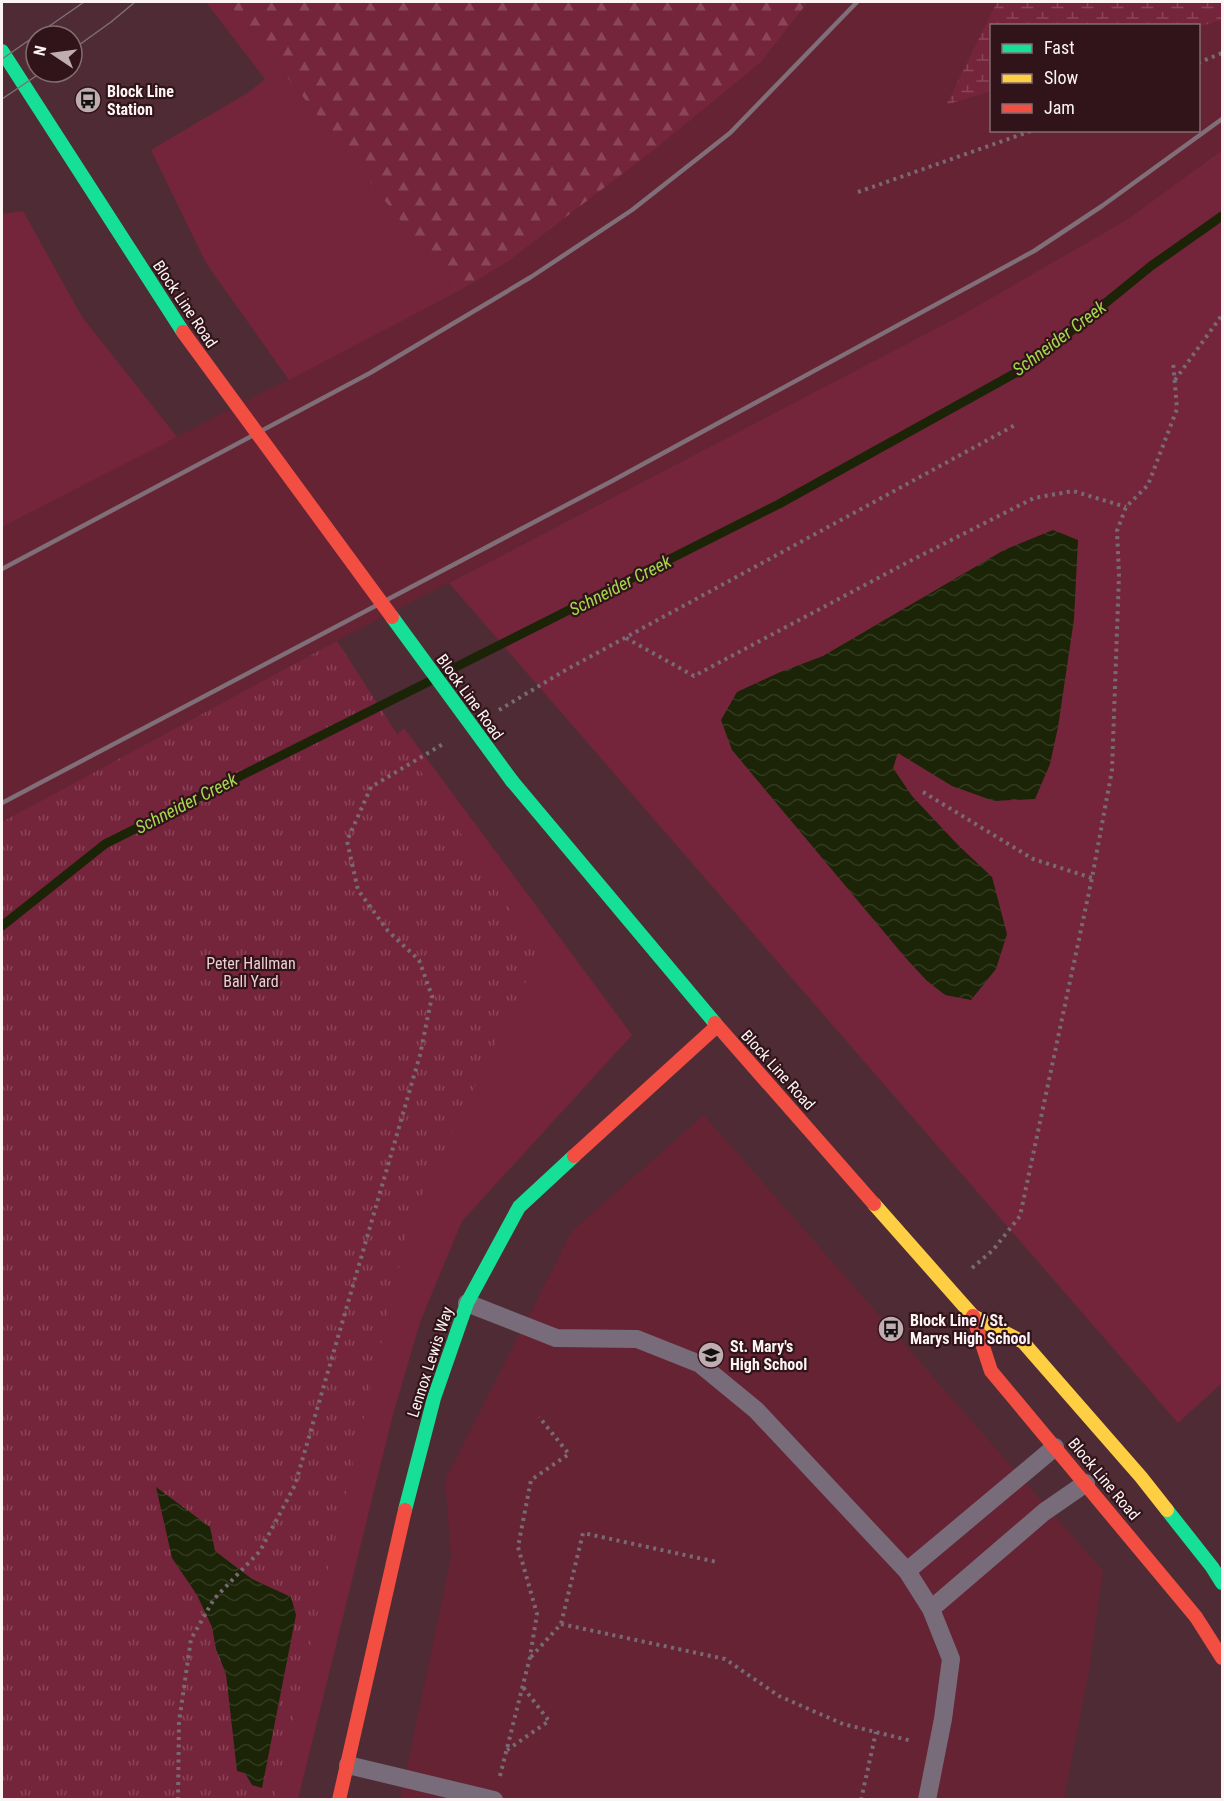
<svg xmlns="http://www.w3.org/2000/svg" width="1224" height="1801" font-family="'Roboto Condensed',sans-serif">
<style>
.built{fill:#652334}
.grass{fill:#75253b}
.forest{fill:url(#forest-firs)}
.wetland{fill:url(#wetland-marsh)}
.park{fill:url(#park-tufts)}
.water{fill:url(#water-waves)}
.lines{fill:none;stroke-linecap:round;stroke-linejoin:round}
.stream{stroke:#1b2406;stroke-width:9}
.path{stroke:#786a74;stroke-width:4;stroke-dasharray:3 4.5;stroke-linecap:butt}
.lane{stroke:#786c7a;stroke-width:18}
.fast{stroke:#16e098;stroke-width:14}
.slow{stroke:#ffcf43;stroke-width:14}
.jam{stroke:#f24e42;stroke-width:14}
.tram{stroke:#806e78;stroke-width:1.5}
.rail{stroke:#806e78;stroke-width:4.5}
.fast-bridge{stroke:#16e098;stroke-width:14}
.jam-bridge{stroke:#f24e42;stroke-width:14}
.labels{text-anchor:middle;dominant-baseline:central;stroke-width:4.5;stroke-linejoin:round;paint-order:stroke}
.poi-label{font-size:16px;font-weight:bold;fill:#fbf3f4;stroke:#31141a;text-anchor:start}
.street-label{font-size:16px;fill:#fbf3f4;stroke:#31141a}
.park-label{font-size:16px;fill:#edced3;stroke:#31141a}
.water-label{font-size:18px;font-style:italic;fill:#a3d94c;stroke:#31141a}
</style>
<defs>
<pattern id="forest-firs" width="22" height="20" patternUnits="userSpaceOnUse" patternTransform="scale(1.5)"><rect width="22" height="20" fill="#75253b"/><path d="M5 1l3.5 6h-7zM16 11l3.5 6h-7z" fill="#8a4558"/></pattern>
<pattern id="wetland-marsh" width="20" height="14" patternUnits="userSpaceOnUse" patternTransform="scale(1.5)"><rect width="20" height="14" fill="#75253b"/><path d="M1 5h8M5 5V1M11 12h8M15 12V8" fill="none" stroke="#8a4558"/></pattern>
<pattern id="park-tufts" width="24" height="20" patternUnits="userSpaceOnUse" patternTransform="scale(1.5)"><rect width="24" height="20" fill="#75253b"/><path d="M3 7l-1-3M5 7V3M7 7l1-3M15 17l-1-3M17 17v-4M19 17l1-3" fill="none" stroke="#8a4558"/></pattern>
<pattern id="water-waves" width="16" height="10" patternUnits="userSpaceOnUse" patternTransform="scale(1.5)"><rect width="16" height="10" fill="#1b2406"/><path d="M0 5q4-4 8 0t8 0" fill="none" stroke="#323a1f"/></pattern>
</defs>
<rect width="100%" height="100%" fill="#4f2c35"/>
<path class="built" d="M 808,2 L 997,2 L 946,104 L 991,91 L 992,130 L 1198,130 L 1199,27 L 1222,20 L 1222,150 L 1128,219 L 958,317 L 337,641 L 2,822 L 2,527 L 457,292 L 507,262 L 761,62 Z
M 704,1115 L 1103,1571 L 1090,1665 L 1064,1799 L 400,1800 L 451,1558 L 445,1480 L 572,1231 Z"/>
<path class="grass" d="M 206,2 L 228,2 L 457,292 L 289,380 L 206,263 L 151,150 L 249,92 L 265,79 Z
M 1222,150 L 1222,1383 L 1178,1423 L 449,583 L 958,317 L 1128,219 Z
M 23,211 L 82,317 L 177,437 L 2,527 L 2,214 Z
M 404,728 L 632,1035 L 462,1221 L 420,1322 L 392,1418 L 298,1799 L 104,1799 L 338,793 Z"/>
<path class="forest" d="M 228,2 L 808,2 L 761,62 L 656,148 L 507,262 L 457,292 Z"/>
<path class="wetland" d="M 997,2 L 1222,2 L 1222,20 L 1199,27 L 992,26 L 991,91 L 946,105 Z"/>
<path class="park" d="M 337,641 L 539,955 L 411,1217 L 274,1799 L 2,1800 L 2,822 Z"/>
<path class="water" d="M 1053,530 L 1078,540 L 1074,619 L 1058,727 L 1050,764 L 1035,799 L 994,801 L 952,786 L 898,753 L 893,768 L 912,796 L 958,845 L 992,877 L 1007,934 L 996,969 L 971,1000 L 945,995 L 926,980 L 904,956 L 732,750 L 721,720 L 737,692 L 778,673 L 823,656 L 1004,550 Z
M 156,1487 L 210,1527 L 215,1551 L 252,1579 L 291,1597 L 296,1615 L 262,1788 L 252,1785 L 245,1773 L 237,1771 L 226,1674 L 216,1649 L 212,1627 L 197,1595 L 172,1558 Z"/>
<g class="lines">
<path class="stream" d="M 442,674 L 779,504 L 1028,366 L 1151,266 L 1222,216
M 2,926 L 105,844 L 430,681"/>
<path class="path" d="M 1198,63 L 1222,53
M 858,192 L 1034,130
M 1175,380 L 1222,315
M 626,638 L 694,676 L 910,561 L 1034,498 L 1073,491 L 1126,507
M 499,710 L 564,671 L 1017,424
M 923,792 L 1033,859 L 1092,878
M 972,1268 L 993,1250 L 1020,1216 L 1092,878 L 1112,770 L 1119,575 L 1117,531 L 1126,507 L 1148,485 L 1177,409 L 1173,361
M 561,1624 L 725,1659 L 779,1696 L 843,1724 L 912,1741
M 531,1657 L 561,1624 L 583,1533 L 717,1562
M 507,1750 L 549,1721 L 523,1687
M 500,1776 L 530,1657 L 537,1614 L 518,1547 L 531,1480 L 569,1454 L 539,1417
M 178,1800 L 179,1722 L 191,1639 L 214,1599 L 260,1551 L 295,1485 L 420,1055 L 432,996 L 419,960 L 388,931 L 358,890 L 347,841 L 371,787 L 443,744
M 861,1800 L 876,1732"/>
<path class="lane" d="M 467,1303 L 556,1338 L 637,1339 L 700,1364 L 756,1410 L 907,1571 L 931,1609 L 951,1659 L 943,1719 L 927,1800
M 907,1571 L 1055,1447
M 931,1609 L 1044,1512 L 1086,1483
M 348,1765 L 494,1800"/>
<path class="fast" d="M 2,51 L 183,332
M 512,781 L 715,1023
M 405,1510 L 434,1398 L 467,1303 L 519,1207 L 574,1156
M 1167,1510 L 1212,1567 L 1222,1583"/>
<path class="slow" d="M 874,1204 L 973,1316 L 1023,1342 L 1141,1477 L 1167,1510"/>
<path class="jam" d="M 715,1023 L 874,1204
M 574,1156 L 717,1026
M 973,1316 L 991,1371 L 1196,1617 L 1222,1658
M 339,1800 L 405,1510"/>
<path class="tram" d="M 72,50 L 111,22 L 135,2
M 2,59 L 84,2
M 2,99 L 42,72"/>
<path class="rail" d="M 2,569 L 370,373 L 531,277 L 632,210 L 730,133 L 857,2
M 2,803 L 612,481 L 1034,251 L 1102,206 L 1222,119"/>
<path class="fast-bridge" d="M 392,617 L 512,781"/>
<path class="jam-bridge" d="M 183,332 L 392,617"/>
</g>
<defs>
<symbol id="bus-disc" viewBox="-11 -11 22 22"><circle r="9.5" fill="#bfadb1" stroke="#31141a"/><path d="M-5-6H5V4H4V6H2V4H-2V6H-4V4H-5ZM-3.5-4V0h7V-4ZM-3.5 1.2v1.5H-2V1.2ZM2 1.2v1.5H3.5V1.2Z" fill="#111"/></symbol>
<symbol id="school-disc" viewBox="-11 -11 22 22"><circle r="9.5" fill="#bfadb1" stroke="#31141a"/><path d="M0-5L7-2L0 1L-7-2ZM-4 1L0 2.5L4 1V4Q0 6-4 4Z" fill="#111"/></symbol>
</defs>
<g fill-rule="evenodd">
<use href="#bus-disc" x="73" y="85" width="30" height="30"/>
<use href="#bus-disc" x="876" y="1314" width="30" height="30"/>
<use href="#school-disc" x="696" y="1340" width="30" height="30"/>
</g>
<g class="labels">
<g class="poi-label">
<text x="107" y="91">Block Line<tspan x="107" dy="18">Station</tspan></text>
<text x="910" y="1320">Block Line / St.<tspan x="910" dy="18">Marys High School</tspan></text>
<text x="730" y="1346">St. Mary's<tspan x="730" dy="18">High School</tspan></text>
</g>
<g class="street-label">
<text transform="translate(185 304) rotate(56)">Block Line Road</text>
<text transform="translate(470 697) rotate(54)">Block Line Road</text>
<text transform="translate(778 1070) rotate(48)">Block Line Road</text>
<text transform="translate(430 1362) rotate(-72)">Lennox Lewis Way</text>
<text transform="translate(1104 1479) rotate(50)">Block Line Road</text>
</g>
<g class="park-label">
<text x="251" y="963">Peter Hallman<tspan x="251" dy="18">Ball Yard</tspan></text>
</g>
<g class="water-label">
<text transform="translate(1059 338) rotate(-37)">Schneider Creek</text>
<text transform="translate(620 585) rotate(-27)">Schneider Creek</text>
<text transform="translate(186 803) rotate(-27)">Schneider Creek</text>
</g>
</g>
<rect width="1224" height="1801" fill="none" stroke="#fbf3f4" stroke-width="6"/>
<rect x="990" y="24" width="210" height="108" fill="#31141a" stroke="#826d71" stroke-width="1.5"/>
<rect x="1002" y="44" width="30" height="9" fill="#16e098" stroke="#826d71" stroke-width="1.5"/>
<text x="1044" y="54" font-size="18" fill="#fbf3f4">Fast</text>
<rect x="1002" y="74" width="30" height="9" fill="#ffcf43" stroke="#826d71" stroke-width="1.5"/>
<text x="1044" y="84" font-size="18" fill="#fbf3f4">Slow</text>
<rect x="1002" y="104" width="30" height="9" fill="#f24e42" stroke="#826d71" stroke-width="1.5"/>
<text x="1044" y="114" font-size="18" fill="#fbf3f4">Jam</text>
<g transform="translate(54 54) rotate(283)"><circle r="28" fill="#31141a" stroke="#826d71" stroke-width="1.5"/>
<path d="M0-4.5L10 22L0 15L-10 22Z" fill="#bfadb1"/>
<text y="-9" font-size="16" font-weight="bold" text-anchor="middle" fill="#fbf3f4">N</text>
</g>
</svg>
